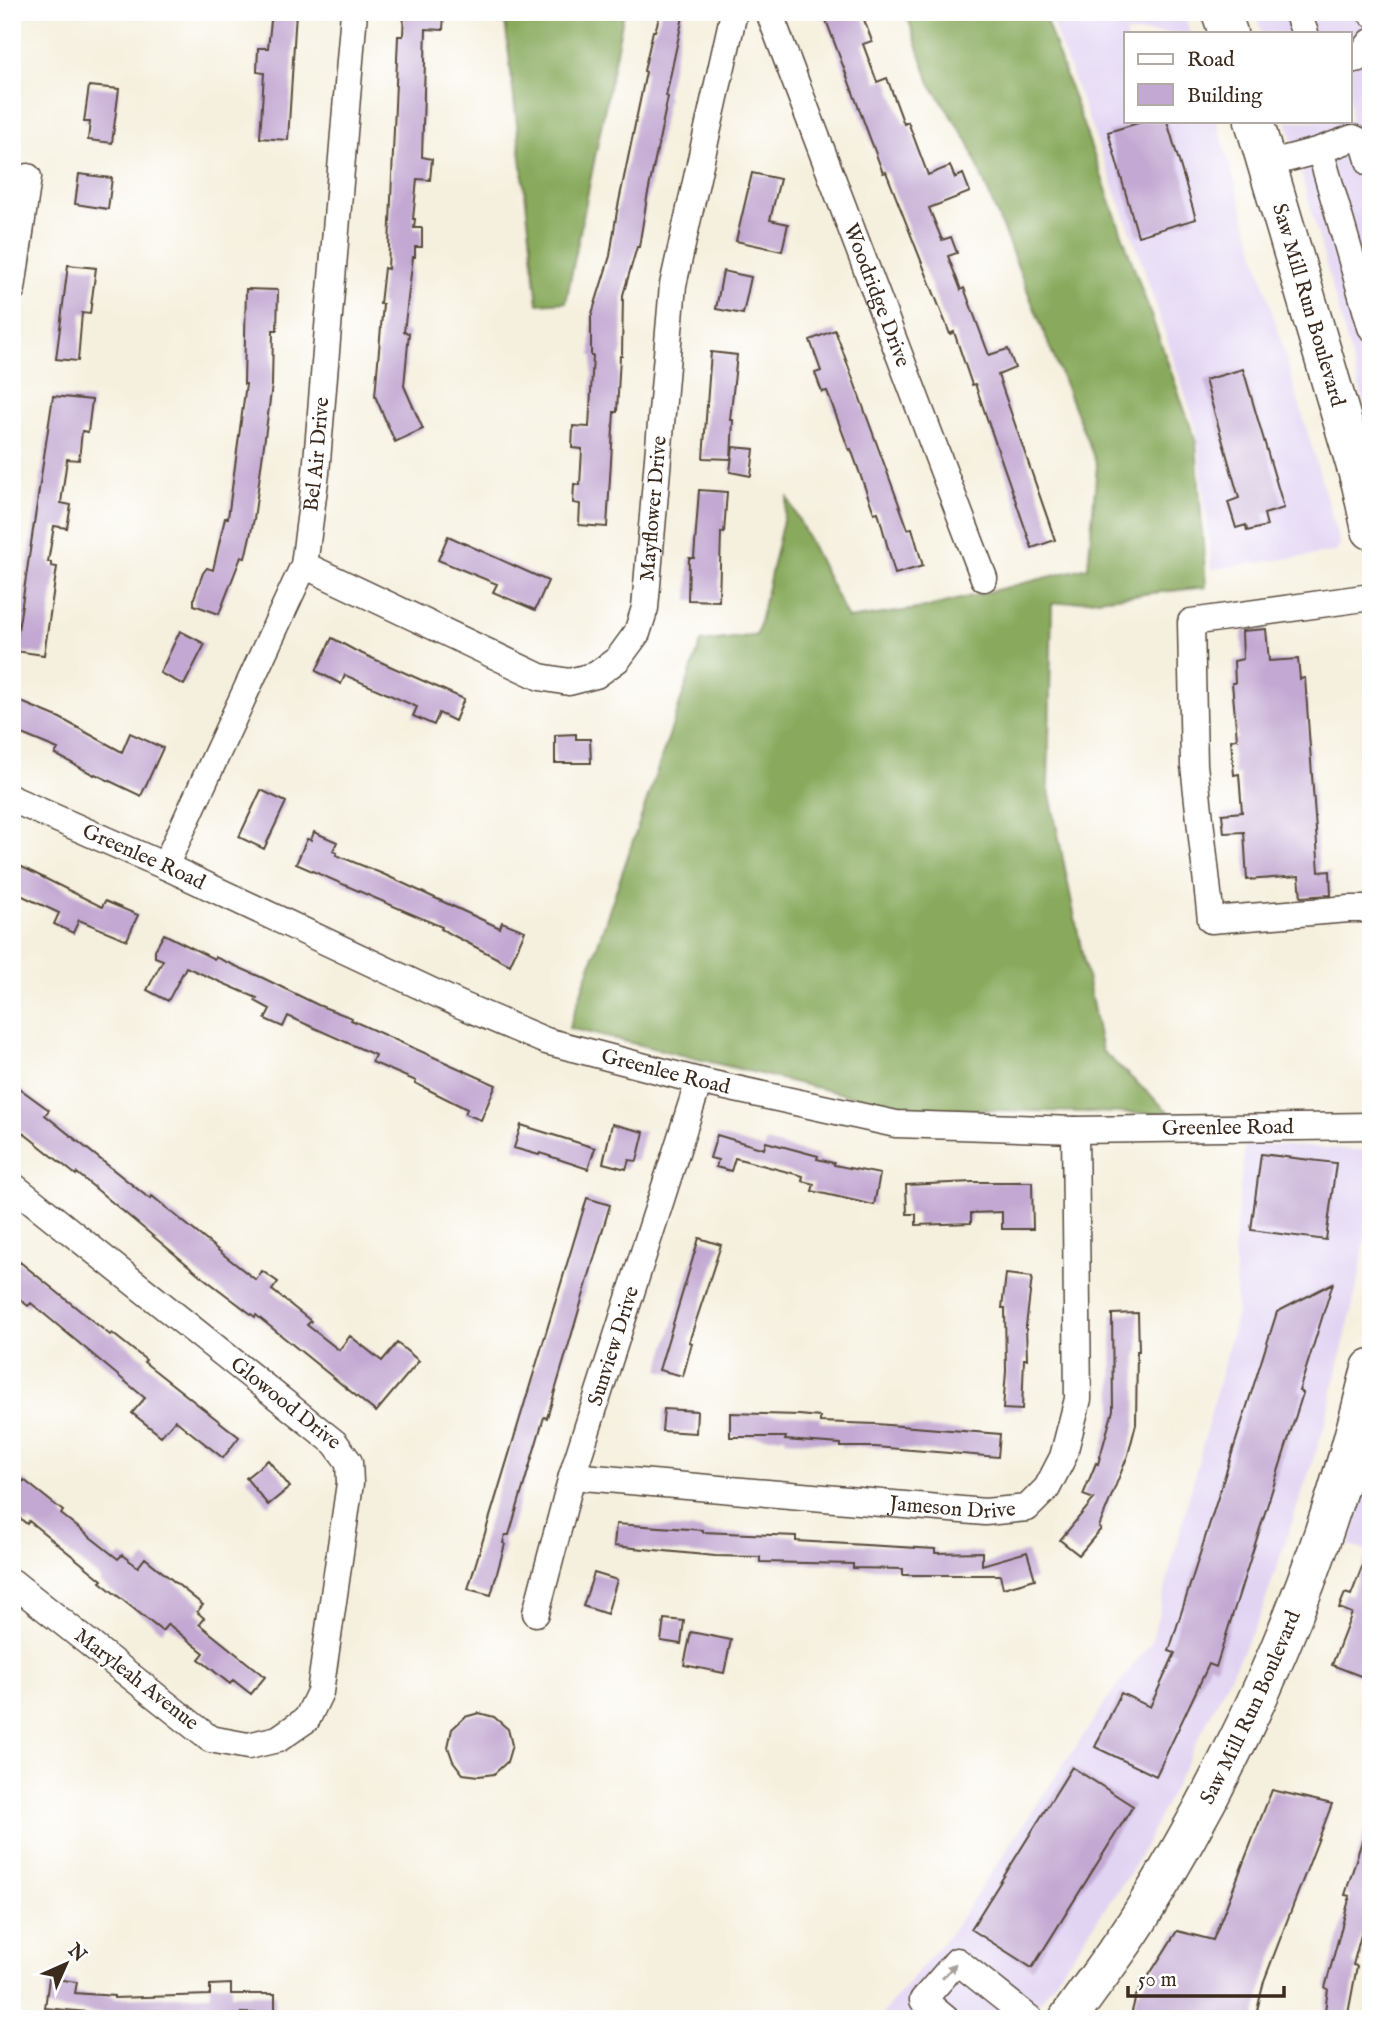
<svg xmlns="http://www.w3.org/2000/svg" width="1383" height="2031" font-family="'IM FELL English',serif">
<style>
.built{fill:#e1d4f3}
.forest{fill:#89aa5d;stroke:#626a3e;stroke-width:2}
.building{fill:#c2a8d2}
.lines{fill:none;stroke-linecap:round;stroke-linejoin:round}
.minor-casing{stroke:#57483b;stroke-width:29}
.highway-casing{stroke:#57483b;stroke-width:41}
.minor{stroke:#fff;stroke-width:26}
.highway{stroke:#fff;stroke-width:38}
.oneway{fill:#a79f9a}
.labels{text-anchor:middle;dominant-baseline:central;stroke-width:5;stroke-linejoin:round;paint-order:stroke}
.street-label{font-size:21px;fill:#3b2a1e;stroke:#fff}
</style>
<rect width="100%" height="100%" fill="#fff"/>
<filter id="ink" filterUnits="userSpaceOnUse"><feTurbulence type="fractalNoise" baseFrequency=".0143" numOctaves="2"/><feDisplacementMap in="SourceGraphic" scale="14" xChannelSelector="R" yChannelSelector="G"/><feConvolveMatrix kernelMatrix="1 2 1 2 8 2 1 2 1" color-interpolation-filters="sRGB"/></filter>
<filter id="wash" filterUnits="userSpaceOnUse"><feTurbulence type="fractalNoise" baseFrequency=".00686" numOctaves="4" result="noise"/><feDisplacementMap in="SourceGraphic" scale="28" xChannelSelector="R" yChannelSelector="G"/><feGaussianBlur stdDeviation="1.57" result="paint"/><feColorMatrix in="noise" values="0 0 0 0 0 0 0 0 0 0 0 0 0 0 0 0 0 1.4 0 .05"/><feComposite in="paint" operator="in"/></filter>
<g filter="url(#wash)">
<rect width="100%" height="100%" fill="#f5f0de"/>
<path class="built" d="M 1048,12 L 1184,12 L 1190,33 L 1126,33 L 1126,121 L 1217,121 L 1340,544 L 1336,552 L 1212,569 L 1197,430 L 1135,243 Z
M 1255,12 L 1371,12 L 1371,79 L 1358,93 L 1371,108 L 1371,430 L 1287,121 L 1350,121 L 1350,33 L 1262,33 Z
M 1245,1143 L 1371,1151 L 1371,1196 L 1360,1274 L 1324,1428 L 1261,1614 L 1134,1867 L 1028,2019 L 878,2019 L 952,1931 L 1114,1690 L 1151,1643 L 1237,1313 L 1234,1245 Z
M 1371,1464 L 1371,1553 L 1349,1545 Z"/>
<path class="forest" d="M 504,12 L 624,12 L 566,302 L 538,304 Z
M 906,12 L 1043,12 L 1196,442 L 1206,587 L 1052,604 L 1048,785 L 1102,1051 L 1171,1114 L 901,1108 L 569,1028 L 701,642 L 757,635 L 788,498 L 848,619 L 924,608 L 1088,567 L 1097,465 L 968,142 L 930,83 Z"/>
<g id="blocks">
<path class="building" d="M 272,12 L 296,12 L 288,140 L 260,138 L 264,73 L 257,72 L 258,48 L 268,48 Z
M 404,12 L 444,12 L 443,30 L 426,29 L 422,157 L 432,159 L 430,180 L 417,179 L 413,219 L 415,219 L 414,228 L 422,228 L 422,247 L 415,247 L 415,257 L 413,257 L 404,332 L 409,333 L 404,386 L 423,429 L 395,442 L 375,396 L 383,304 L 380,304 L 384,268 L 388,269 L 398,36 L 403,36 Z
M 661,12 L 684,12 L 666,96 L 668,97 L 647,198 L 639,247 L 637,247 L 623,295 L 622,356 L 620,356 L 617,412 L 614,412 L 607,527 L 579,525 L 580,504 L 573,503 L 574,484 L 580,485 L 582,449 L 572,448 L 573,426 L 589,427 L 593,356 L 591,356 L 591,317 L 610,256 L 617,211 L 646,72 L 644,71 L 653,31 L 655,31 Z
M 823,12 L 861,12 L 872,41 L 863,44 L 877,82 L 887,78 L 904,124 L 908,122 L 928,175 L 950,166 L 955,178 L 963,174 L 970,192 L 929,208 L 942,240 L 951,237 L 957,253 L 948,256 L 961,290 L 964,288 L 989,355 L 1008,349 L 1015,368 L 998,375 L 1055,540 L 1032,548 L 975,384 L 972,385 L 954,332 L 950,334 L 886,172 L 883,173 Z
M 89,86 L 119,89 L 112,143 L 88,140 L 90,122 L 84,122 Z
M 1145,121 L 1167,121 L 1196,219 L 1138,236 L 1108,132 Z
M 752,173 L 780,179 L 770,220 L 788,224 L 782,251 L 736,241 Z
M 79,174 L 112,178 L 108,209 L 75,204 Z
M 68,265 L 96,268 L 90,314 L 82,313 L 78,361 L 56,359 Z
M 723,271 L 751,277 L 743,314 L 716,309 Z
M 246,289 L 278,290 L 277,330 L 273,330 L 272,385 L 254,519 L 245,558 L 241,557 L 219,614 L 194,605 L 194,598 L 203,573 L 207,568 L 213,570 L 225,518 L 228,518 L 246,384 L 244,384 Z
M 835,330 L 908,529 L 912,528 L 923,566 L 895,574 L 878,512 L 874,513 L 851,449 L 849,450 L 827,391 L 822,392 L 815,373 L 821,371 L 810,340 Z
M 711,352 L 737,355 L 730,420 L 733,420 L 731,459 L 703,458 Z
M 1243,369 L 1284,508 L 1264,514 L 1267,526 L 1247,531 L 1246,525 L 1236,528 L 1228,502 L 1239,498 L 1205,380 Z
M 53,396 L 92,400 L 88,432 L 82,431 L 79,460 L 67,459 L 61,503 L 71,505 L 67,528 L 54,526 L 48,562 L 51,562 L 51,566 L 57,567 L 44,655 L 15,651 Z
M 733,447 L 754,449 L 751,476 L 730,472 Z
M 699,490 L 727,492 L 724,533 L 721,532 L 719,601 L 688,600 L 689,558 L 694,558 Z
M 448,536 L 548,581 L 535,610 L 493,592 L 497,584 L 438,560 Z
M 1266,629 L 1269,661 L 1298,659 L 1300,679 L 1305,678 L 1319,872 L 1330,871 L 1331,895 L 1301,897 L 1299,876 L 1247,880 L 1244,832 L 1224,833 L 1222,814 L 1242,812 L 1239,774 L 1234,775 L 1231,740 L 1237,739 L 1232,683 L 1235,683 L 1234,661 L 1243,659 L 1242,631 Z
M 180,631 L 205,644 L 184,685 L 160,673 Z
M 332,638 L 356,651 L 464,699 L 455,721 L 439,713 L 434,725 L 413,716 L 417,707 L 345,675 L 341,684 L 316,671 Z
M 19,701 L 60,718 L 122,752 L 130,733 L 163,748 L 141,796 L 95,774 L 94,775 L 55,754 L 58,749 L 12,730 L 12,716 Z
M 576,734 L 576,739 L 590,739 L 591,763 L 555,763 L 555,735 Z
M 261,790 L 286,802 L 264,849 L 239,837 Z
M 314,832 L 337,842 L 333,851 L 337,853 L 336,855 L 383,874 L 500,928 L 502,922 L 525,931 L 510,965 L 441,929 L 442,927 L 296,864 L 307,839 L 311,840 Z
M 12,862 L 102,907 L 105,901 L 138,915 L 127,940 L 79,920 L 73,933 L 54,924 L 59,913 L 12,891 Z
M 164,934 L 214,959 L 215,957 L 263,978 L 318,1005 L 352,1018 L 351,1020 L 496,1085 L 481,1120 L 465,1114 L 467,1109 L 415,1083 L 416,1081 L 372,1062 L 375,1055 L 288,1016 L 283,1027 L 265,1019 L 270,1009 L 255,1001 L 257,998 L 186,967 L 168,1001 L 147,990 L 163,960 L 155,957 L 155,950 Z
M 12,1083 L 49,1110 L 45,1115 L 150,1199 L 152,1196 L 229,1259 L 256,1280 L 262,1271 L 278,1282 L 272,1290 L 311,1321 L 307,1325 L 339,1350 L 350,1336 L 382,1361 L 397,1343 L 419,1361 L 376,1412 L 256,1315 L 255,1317 L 201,1276 L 77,1173 L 76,1175 L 12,1124 Z
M 612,1124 L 644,1132 L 637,1161 L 629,1160 L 626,1169 L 603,1163 Z
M 521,1125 L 595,1148 L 588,1169 L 540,1153 L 539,1155 L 514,1148 Z
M 717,1135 L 764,1149 L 766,1142 L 818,1156 L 817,1159 L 834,1163 L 834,1165 L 880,1174 L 874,1205 L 812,1191 L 814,1184 L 802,1181 L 803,1176 L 735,1158 L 731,1171 L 716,1167 L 718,1160 L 710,1158 Z
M 1261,1154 L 1336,1163 L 1326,1240 L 1251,1230 Z
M 973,1182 L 1032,1182 L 1033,1229 L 1002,1229 L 1002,1212 L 971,1213 L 971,1223 L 916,1225 L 916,1214 L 907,1214 L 906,1185 Z
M 587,1198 L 610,1205 L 547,1418 L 544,1417 L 509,1535 L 505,1535 L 503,1543 L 505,1544 L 491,1595 L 468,1589 Z
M 699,1238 L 721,1245 L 689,1342 L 692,1343 L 683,1376 L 659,1370 Z
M 20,1262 L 110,1335 L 112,1333 L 146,1360 L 144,1362 L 239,1437 L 223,1458 L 175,1420 L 161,1436 L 132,1413 L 145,1398 L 31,1303 L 28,1306 L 12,1293 L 12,1271 Z
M 1006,1274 L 1032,1277 L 1026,1326 L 1027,1359 L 1024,1359 L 1022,1410 L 1003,1409 L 1006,1371 L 1005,1308 L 1002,1308 Z
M 1333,1283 L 1299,1391 L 1303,1393 L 1216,1667 L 1209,1664 L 1156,1776 L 1095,1747 L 1121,1693 L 1150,1707 L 1175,1653 L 1169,1651 L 1277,1312 Z
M 1138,1313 L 1139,1351 L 1137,1351 L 1136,1424 L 1128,1455 L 1099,1527 L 1101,1529 L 1079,1555 L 1060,1540 L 1094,1499 L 1083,1495 L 1096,1463 L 1098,1464 L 1113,1410 L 1112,1314 Z
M 664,1409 L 697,1411 L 696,1433 L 662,1431 Z
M 730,1413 L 799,1415 L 820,1417 L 820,1422 L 876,1424 L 1000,1434 L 998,1457 L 875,1447 L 841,1447 L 841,1444 L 785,1440 L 786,1437 L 730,1437 Z
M 268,1460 L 290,1487 L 268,1505 L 246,1478 Z
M 24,1480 L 63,1511 L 61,1514 L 118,1559 L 122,1555 L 138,1567 L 145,1558 L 203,1605 L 197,1612 L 204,1618 L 199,1624 L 265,1677 L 251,1694 L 233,1680 L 230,1684 L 199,1659 L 204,1653 L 168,1624 L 162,1631 L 100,1582 L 102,1580 L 29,1521 L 27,1524 L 12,1512 L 12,1495 Z
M 616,1524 L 703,1530 L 703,1532 L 796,1536 L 796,1541 L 935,1549 L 935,1553 L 982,1552 L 982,1565 L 1027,1552 L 1035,1579 L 1003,1588 L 1000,1575 L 903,1575 L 903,1569 L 853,1568 L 853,1564 L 760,1562 L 760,1557 L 715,1556 L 614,1546 Z
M 1370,1547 L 1371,1547 L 1371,1680 L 1332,1665 L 1352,1613 L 1339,1608 L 1345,1593 L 1351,1595 Z
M 594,1573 L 617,1580 L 607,1614 L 583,1606 Z
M 664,1619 L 684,1621 L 681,1644 L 661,1641 Z
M 691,1632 L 731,1640 L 724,1673 L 684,1665 Z
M 479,1713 L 494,1717 L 508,1729 L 512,1745 L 507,1762 L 494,1774 L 479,1776 L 463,1774 L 453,1761 L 448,1747 L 452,1729 L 465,1717 Z
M 1072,1767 L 1133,1806 L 1032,1968 L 971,1929 Z
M 1272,1790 L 1332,1804 L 1264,1981 L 1255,2019 L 1130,2019 L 1136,1996 L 1177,1931 L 1213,1940 Z
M 1367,1825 L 1371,1826 L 1371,1897 L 1353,1965 L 1357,1966 L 1347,2019 L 1324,2019 L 1328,1989 L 1325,1988 L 1350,1896 L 1345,1895 Z
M 49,1978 L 77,1982 L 75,1993 L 114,1996 L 114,1998 L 210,1995 L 210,1985 L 231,1984 L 231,1994 L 275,1994 L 275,2014 L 241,2013 L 242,2016 L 211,2017 L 211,2013 L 130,2016 L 45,2008 Z"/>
</g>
</g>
<g filter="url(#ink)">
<use href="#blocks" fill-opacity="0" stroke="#57483b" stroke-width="2"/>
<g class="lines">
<defs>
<g id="minor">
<path id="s1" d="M 769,12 L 984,578"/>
<path d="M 1297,12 L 1305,33"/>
<path d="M 1370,12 L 1371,13"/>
<path d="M 1350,60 L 1359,58 L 1371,42"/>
<path d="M 1320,150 L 1371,327"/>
<path d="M 1267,164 L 1320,150 L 1353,138 L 1364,143 L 1370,163"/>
<path d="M 12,289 L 28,177"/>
<path id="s2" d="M 304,565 L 540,677 L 569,682 L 596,675 L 618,659 L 637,633 L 645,608 L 673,285 L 734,12"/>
<path d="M 1371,597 L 1191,622 L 1194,765 L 1211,920 L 1349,909 L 1371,909"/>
<path id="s3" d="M 12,799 L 165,866 L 461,1005 L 546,1041 L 699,1081 L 896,1124 L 1075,1130 L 1371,1126"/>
<path id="s4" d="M 165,866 L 304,565 L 316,473 L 354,12"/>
<path id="s5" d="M 12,1185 L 335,1443 L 349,1462 L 350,1483 L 320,1692 L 307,1719 L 278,1739 L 248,1746 L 210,1739 L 12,1582"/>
<path id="s6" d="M 572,1476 L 985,1512 L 1027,1508 L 1047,1488 L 1063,1457 L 1078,1399 L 1075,1130"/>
<path id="s7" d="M 536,1613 L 572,1476 L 699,1081"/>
<path d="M 946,2019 L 923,2000 L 957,1961 L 1030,2019"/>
</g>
<g id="highway">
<path d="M 1221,12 L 1228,33"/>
<path id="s8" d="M 1254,121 L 1361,484 L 1371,530"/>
<path id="s9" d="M 1068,2019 C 1092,1984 1119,1951 1141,1915 C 1246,1747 1326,1561 1371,1368"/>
</g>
</defs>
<use href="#minor" class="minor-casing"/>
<use href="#highway" class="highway-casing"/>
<use href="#minor" class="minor"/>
<use href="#highway" class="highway"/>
</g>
<defs><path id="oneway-solid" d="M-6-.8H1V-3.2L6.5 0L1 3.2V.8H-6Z" transform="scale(1.75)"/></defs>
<use class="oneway" href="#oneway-solid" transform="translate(949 1971) rotate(-49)"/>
</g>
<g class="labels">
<g class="street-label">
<text stroke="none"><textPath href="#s1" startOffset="303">Woodridge Drive</textPath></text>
<text stroke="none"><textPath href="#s8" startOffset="192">Saw Mill Run Boulevard</textPath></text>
<text stroke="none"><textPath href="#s4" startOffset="443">Bel Air Drive</textPath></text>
<text stroke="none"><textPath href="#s2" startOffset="504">Mayflower Drive</textPath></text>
<text stroke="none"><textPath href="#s3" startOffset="144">Greenlee Road</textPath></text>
<text stroke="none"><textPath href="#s3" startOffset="710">Greenlee Road</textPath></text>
<text stroke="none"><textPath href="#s3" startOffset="1278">Greenlee Road</textPath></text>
<text stroke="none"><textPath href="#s7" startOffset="278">Sunview Drive</textPath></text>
<text stroke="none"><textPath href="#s5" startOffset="350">Glowood Drive</textPath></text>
<text stroke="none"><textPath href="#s6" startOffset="382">Jameson Drive</textPath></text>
<text transform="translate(136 1680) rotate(38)">Maryleah Avenue</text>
<text stroke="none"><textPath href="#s9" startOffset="362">Saw Mill Run Boulevard</textPath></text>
</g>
</g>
<rect width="1383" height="2031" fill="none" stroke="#fff" stroke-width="42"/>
<rect x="1124" y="32" width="228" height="91" fill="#ffffff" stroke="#b1aaa5" stroke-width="2"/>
<rect x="1138" y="54" width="35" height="10" fill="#ffffff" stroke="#b1aaa5" stroke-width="2"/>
<text x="1187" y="66" font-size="21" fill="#3b2a1e">Road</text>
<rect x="1138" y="84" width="35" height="21" fill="#c2a8d2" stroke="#b1aaa5" stroke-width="2"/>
<text x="1187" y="102" font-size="21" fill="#3b2a1e">Building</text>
<g transform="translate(66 1964) rotate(45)" stroke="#ffffff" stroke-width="5" paint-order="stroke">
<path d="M0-5L12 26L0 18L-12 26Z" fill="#3b2a1e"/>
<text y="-10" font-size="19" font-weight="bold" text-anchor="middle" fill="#3b2a1e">N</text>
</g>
<path d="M1128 1986v10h156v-10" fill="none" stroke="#3b2a1e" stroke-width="3.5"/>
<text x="1138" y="1986" font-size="21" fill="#3b2a1e" stroke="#ffffff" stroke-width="5" paint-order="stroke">50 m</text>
</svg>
